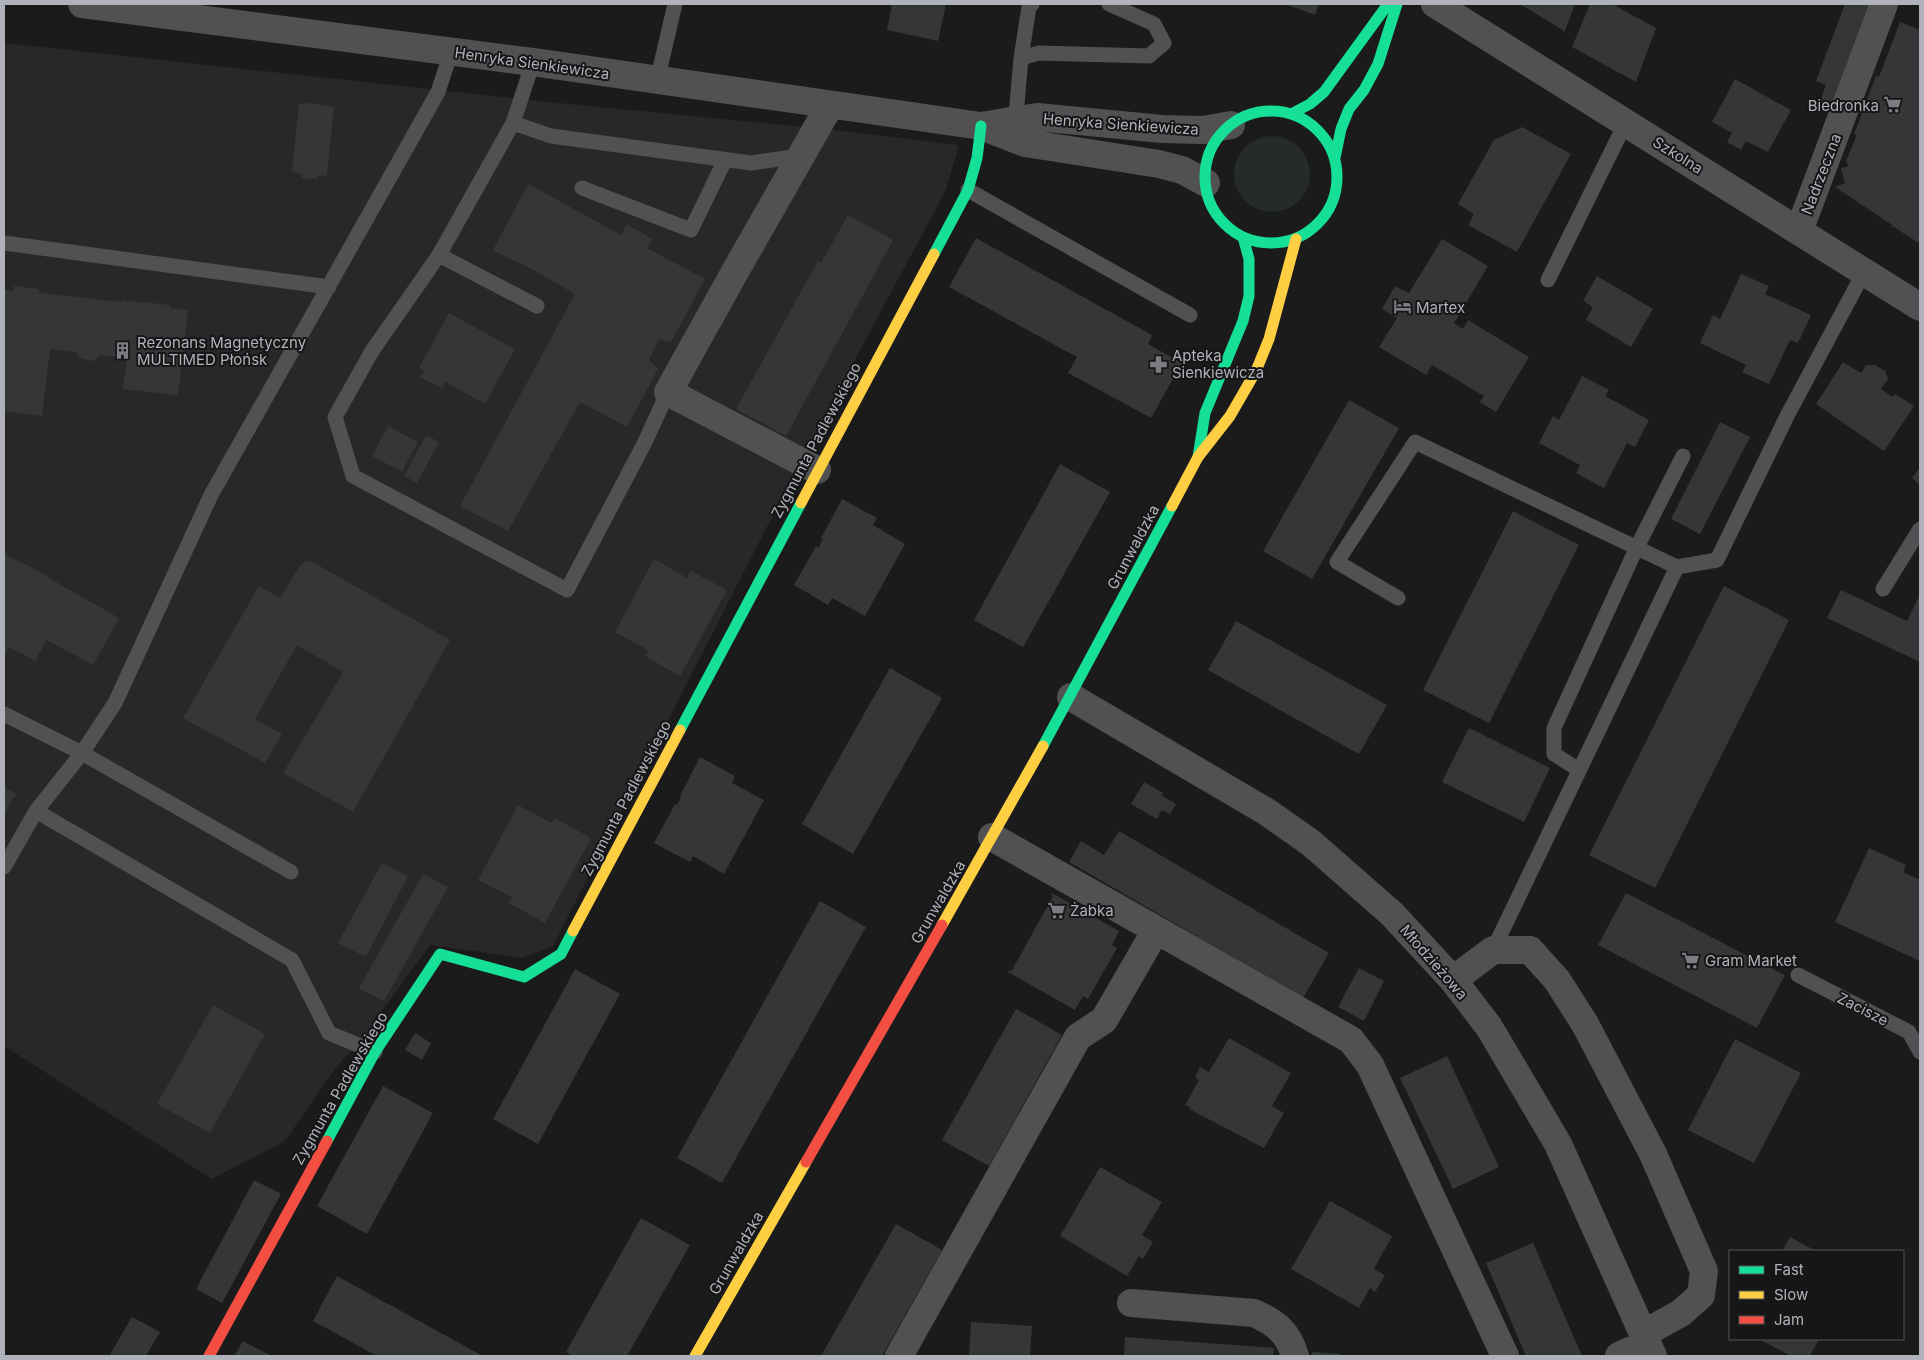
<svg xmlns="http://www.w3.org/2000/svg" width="1924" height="1360" font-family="Inter,sans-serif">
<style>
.built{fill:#28282a}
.green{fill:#252b26}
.building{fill:#353637}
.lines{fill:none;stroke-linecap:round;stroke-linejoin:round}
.lane{stroke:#515154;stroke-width:15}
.street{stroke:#515154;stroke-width:28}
.fast{stroke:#16e098;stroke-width:11}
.slow{stroke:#ffcf43;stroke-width:11}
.jam{stroke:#f24e42;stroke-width:11}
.labels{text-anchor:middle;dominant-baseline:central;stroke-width:4;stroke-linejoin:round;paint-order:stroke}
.street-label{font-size:15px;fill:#afb2ba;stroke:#161617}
.poi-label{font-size:15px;fill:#afb2ba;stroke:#161617;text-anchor:start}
</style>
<rect width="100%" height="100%" fill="#1b1b1c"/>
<path class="built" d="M 4,43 L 578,105 L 817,128 L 959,145 L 945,192 L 801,460 L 553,946 L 522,958 L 430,945 L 361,1040 L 337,1066 L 285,1141 L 212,1179 L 4,1046 Z"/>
<path class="green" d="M1234 174a38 38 0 1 1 76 0a38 38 0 1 1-76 0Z"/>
<path class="building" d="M 892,4 L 946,4 L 938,41 L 887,30 Z
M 1285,4 L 1319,4 L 1315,15 Z
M 1520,4 L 1575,4 L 1564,33 L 1563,30 Z
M 1590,4 L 1612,4 L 1656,28 L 1636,82 L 1572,47 Z
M 1845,4 L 1876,4 L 1835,116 L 1817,109 L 1826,85 L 1816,81 Z
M 1900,22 L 1920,30 L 1920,244 L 1894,227 L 1891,227 L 1892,225 L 1835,187 L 1845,183 L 1841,168 L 1849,166 L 1846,161 L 1857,135 L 1854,134 L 1876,76 L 1879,77 Z
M 1735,79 L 1791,110 L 1768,152 L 1746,141 L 1741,150 L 1727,142 L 1732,133 L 1712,122 Z
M 309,103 L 334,107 L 327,176 L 317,175 L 317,179 L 302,178 L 302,174 L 292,172 L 299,104 Z
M 1522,127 L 1571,154 L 1517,252 L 1468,225 L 1474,214 L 1458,204 L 1494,140 Z
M 528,184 L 621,235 L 627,224 L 652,239 L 647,248 L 705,279 L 671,342 L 659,339 L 649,360 L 658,369 L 627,427 L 580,402 L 508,531 L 460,506 L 575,294 L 519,262 L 518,263 L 493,250 Z
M 848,215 L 893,240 L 786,436 L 736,409 L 818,261 L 821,263 Z
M 976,238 L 1152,335 L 1148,344 L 1182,363 L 1151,418 L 1068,373 L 1077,357 L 949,287 Z
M 1442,239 L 1488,266 L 1454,323 L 1463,329 L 1468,320 L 1529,357 L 1496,412 L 1480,402 L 1484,396 L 1432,365 L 1426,375 L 1379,347 L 1397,318 L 1382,309 L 1395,286 L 1409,293 Z
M 1741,274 L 1769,286 L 1765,294 L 1811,315 L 1798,343 L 1790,340 L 1769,384 L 1742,372 L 1746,365 L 1700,343 L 1713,315 L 1720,319 Z
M 1597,276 L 1653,309 L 1631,347 L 1586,320 L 1593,307 L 1583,301 Z
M 14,286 L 39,289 L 39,293 L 122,302 L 122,300 L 170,305 L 170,308 L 188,310 L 178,395 L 123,389 L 127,358 L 100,355 L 94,361 L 81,359 L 76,352 L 50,349 L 42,416 L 4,411 L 4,290 L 14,291 Z
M 449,313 L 515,349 L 485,404 L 446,382 L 442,388 L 420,377 L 424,370 L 419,368 Z
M 1843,362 L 1861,373 L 1866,365 L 1875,365 L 1885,371 L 1888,379 L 1881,389 L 1893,397 L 1895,394 L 1914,406 L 1884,451 L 1816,404 Z
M 1582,376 L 1609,390 L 1605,396 L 1649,420 L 1635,447 L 1627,443 L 1604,488 L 1576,473 L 1580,465 L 1539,443 L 1553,416 L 1559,420 Z
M 1349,400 L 1399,428 L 1312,579 L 1263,551 Z
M 1720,422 L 1750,437 L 1700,534 L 1671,519 Z
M 388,426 L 418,442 L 402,472 L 372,456 Z
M 426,435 L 439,442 L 417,483 L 404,476 Z
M 1060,464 L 1110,492 L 1023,647 L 974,620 Z
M 1920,467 L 1920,485 L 1912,478 Z
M 842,499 L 877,518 L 873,525 L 905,544 L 865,616 L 832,598 L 828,605 L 794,585 L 816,546 L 818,548 L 823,539 L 821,538 Z
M 1513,511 L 1579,545 L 1489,723 L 1423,690 Z
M 4,554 L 35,569 L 61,585 L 119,618 L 93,665 L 47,640 L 35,661 L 9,647 L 6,653 L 4,652 Z
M 654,559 L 687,578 L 691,571 L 727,590 L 680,676 L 645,656 L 648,650 L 615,632 Z
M 311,561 L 450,640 L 353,812 L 283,773 L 343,672 L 297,645 L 255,719 L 282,734 L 265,763 L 183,718 L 259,586 L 280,598 L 299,567 L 305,562 Z
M 1724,586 L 1789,620 L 1655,888 L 1589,855 Z
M 1841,590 L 1907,621 L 1920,594 L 1920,662 L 1827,618 Z
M 1236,621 L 1387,705 L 1359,754 L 1208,670 Z
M 890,668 L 942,698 L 853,854 L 802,824 Z
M 1469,728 L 1550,768 L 1524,822 L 1442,782 Z
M 700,757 L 735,776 L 732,783 L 764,800 L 724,874 L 693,856 L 690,862 L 654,843 L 675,804 L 677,805 L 681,797 L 680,796 Z
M 1144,782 L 1163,793 L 1162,796 L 1176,804 L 1170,814 L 1162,810 L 1157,819 L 1131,804 Z
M 4,787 L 16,794 L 4,814 Z
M 518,805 L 552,823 L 555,818 L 591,838 L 545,923 L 509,903 L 512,897 L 478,880 Z
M 1119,831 L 1329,953 L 1303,998 L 1069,862 L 1081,841 L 1104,855 Z
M 1869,848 L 1906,865 L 1903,872 L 1920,880 L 1920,961 L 1835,922 Z
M 382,863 L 408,876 L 366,957 L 338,943 Z
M 423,874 L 448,887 L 384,1001 L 359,988 Z
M 1052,893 L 1119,931 L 1112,945 L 1117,948 L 1088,999 L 1083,996 L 1075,1010 L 1008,972 L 1009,970 L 1011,972 L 1053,896 L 1051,895 Z
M 1626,893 L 1785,975 L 1757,1028 L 1598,945 Z
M 820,901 L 866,927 L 722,1183 L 677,1158 Z
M 1359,968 L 1384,981 L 1364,1021 L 1338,1007 Z
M 575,969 L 620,994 L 538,1144 L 493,1119 Z
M 213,1005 L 265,1034 L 210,1133 L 157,1104 Z
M 1016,1009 L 1062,1035 L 989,1166 L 942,1140 Z
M 415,1033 L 431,1043 L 422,1060 L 405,1050 Z
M 1229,1038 L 1291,1073 L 1272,1106 L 1284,1113 L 1264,1148 L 1189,1109 L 1190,1107 L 1185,1105 L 1199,1080 L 1195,1077 L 1200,1067 L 1209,1072 Z
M 1735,1039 L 1801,1073 L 1754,1163 L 1688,1130 Z
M 1447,1056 L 1499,1167 L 1453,1189 L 1400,1078 Z
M 383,1086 L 433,1113 L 367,1234 L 317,1206 Z
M 1100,1167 L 1162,1202 L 1142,1235 L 1153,1242 L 1143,1259 L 1139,1256 L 1127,1276 L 1060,1236 Z
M 254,1180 L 281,1194 L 222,1303 L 196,1289 Z
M 1330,1201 L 1392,1236 L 1374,1269 L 1385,1275 L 1375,1292 L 1370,1288 L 1359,1308 L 1291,1269 Z
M 641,1218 L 690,1245 L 627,1356 L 573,1356 L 566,1352 Z
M 896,1224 L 942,1250 L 882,1356 L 821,1356 Z
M 1790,1237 L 1816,1251 L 1782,1251 Z
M 1533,1243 L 1582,1356 L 1526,1356 L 1486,1263 Z
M 337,1276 L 483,1356 L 377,1356 L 313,1321 Z
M 132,1317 L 160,1332 L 146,1356 L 109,1356 Z
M 971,1322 L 1032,1326 L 1030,1356 L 969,1356 Z
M 1125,1337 L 1274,1348 L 1273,1356 L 1124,1356 Z
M 1759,1339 L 1819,1339 L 1810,1356 L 1791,1356 Z
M 243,1341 L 272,1356 L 234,1356 Z
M 1312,1352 L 1340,1354 L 1340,1356 L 1312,1356 Z"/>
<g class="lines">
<path class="lane" d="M 1021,58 L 1039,53 L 1149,56 L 1164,43 L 1154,24 L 1109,4
M 533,62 L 513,123 L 439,255 L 372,351 L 335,417 L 353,476 L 567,590 L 644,444 L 668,392
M 657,81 L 675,4
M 513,123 L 551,136 L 751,163 L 800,156
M 1015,127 L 1021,58 L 1029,7 L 1032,4
M 582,188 L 691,230 L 725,160
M 968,190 L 1190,315
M 4,243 L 329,287
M 439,255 L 537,306
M 1548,280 L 1626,122
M 1883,589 L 1920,529
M 1398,598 L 1337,562 L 1415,442 L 1677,567
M 4,714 L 82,753 L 291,872
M 1579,770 L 1554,754 L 1554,728 L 1636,549 L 1683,456
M 36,811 L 292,960 L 329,1033 L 375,1052
M 4,867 L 36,811 L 82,753 L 115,703 L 211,495 L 438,92 L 451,52
M 1493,950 L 1677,567 L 1717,560 L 1787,416 L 1864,272
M 1798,975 L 1909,1032 L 1920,1052"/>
<path class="street" d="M 82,4 L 533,62 L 981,126 L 1025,143 L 1159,164 L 1182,170 L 1206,183
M 1435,4 L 1920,307
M 981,126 L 1037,117 L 1162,129 L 1203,130 L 1231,125
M 1799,231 L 1884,4
M 817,470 L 668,392 L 737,268 L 830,105
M 1071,697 L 1267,812 L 1311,843 L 1392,914 L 1453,980 L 1489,1027 L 1558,1144 L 1653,1356
M 992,837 L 1351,1040 L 1370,1065 L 1505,1356
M 1453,980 L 1493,950 L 1530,950 L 1557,980 L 1585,1024 L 1653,1154 L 1704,1271 L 1701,1295 L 1681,1313 L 1643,1334
M 1131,1303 L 1254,1313 C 1276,1323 1288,1332 1295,1356
M 899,1356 L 1078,1037 L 1104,1020 L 1156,930
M 1619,1356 L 1647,1343"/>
<path class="fast" d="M1205 177a66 66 0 1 1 132 0a66 66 0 1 1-132 0Z
M 1291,114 L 1310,104 L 1324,92 L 1388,4
M 1335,158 L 1341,129 L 1349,109 L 1364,90 L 1378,64 L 1397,4
M 934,254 L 968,190 L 977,158 L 981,126
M 1198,457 L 1205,413 L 1243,321 L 1249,296 L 1249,259 L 1243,237
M 680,730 L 801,503
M 1043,746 L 1172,506
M 327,1141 L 375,1052 L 440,954 L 524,977 L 561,954 L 573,931"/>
<path class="slow" d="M 801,503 L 934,254
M 1172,506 L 1198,457 L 1230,416 L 1256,371 L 1269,339 L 1296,239
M 942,925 L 1043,746
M 573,931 L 680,730
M 695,1356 L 806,1162"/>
<path class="jam" d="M 806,1162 L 942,925
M 209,1356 L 327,1141"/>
</g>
<defs>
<symbol id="supermarket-bare" viewBox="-9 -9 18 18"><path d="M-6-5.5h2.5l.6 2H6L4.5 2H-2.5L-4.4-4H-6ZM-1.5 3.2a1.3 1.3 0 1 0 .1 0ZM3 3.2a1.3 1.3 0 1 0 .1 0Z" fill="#7b7d83" stroke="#161617" stroke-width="2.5" paint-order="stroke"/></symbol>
<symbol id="hotel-bare" viewBox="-9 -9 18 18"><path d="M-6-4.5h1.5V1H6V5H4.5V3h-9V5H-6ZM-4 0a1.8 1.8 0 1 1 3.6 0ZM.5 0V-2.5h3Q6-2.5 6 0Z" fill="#7b7d83" stroke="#161617" stroke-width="2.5" paint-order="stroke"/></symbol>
<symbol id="building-bare" viewBox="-9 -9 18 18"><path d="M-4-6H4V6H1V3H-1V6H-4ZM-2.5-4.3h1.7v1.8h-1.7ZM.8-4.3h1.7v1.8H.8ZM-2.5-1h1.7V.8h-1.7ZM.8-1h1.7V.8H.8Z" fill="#7b7d83" stroke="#161617" stroke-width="2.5" paint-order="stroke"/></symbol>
<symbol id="pharmacy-bare" viewBox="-9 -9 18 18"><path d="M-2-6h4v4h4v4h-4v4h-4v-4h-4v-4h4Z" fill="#7b7d83" stroke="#161617" stroke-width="2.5" paint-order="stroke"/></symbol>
</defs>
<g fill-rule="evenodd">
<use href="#supermarket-bare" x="1880" y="92" width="25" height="25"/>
<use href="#hotel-bare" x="1390" y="294" width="25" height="25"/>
<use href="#building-bare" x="110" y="338" width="25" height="25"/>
<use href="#pharmacy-bare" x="1146" y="352" width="25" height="25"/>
<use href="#supermarket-bare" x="1044" y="898" width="25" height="25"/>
<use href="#supermarket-bare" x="1678" y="948" width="25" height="25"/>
</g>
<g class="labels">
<g class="street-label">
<text transform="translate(532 63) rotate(8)">Henryka Sienkiewicza</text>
<text transform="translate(1121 124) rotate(4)">Henryka Sienkiewicza</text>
<text transform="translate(1678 155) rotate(32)">Szkolna</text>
<text transform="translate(1821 174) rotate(-69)">Nadrzeczna</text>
<text transform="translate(816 440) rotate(-62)">Zygmunta Padlewskiego</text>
<text transform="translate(1133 547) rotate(-62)">Grunwaldzka</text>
<text transform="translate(626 798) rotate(-62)">Zygmunta Padlewskiego</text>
<text transform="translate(938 902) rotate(-60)">Grunwaldzka</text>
<text transform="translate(1434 962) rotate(49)">Młodzieżowa</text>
<text transform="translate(1863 1009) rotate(27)">Zacisze</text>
<text transform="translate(340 1088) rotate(-60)">Zygmunta Padlewskiego</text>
<text transform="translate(736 1253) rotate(-60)">Grunwaldzka</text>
</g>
<g class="poi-label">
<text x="1879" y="105" text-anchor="end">Biedronka</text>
<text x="1416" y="307">Martex</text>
<text x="137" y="342">Rezonans Magnetyczny<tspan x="137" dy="17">MULTIMED Płońsk</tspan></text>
<text x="1172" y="355">Apteka<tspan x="1172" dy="17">Sienkiewicza</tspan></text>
<text x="1070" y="910">Żabka</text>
<text x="1705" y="960">Gram Market</text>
</g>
</g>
<rect width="1924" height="1360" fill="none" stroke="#afb2ba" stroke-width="10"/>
<rect x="1729" y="1250" width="175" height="90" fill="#161617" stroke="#535458"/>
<rect x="1739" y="1266" width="25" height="8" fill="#16e098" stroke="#535458"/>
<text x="1774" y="1275" font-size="15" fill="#afb2ba">Fast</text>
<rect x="1739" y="1291" width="25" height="8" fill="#ffcf43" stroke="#535458"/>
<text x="1774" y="1300" font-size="15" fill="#afb2ba">Slow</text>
<rect x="1739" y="1316" width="25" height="8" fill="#f24e42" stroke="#535458"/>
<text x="1774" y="1325" font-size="15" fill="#afb2ba">Jam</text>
</svg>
